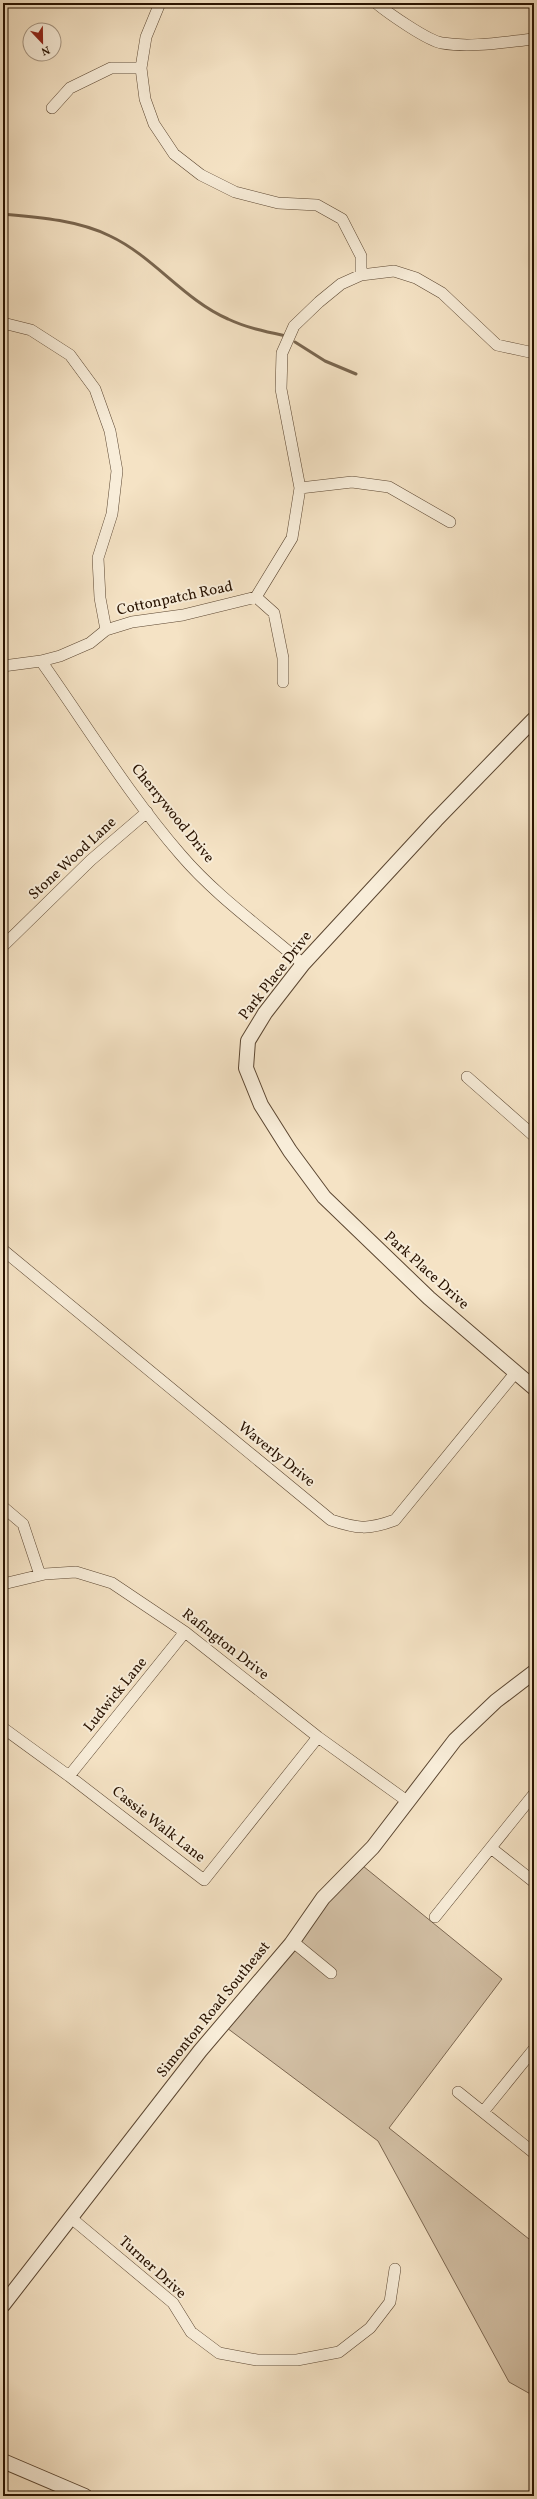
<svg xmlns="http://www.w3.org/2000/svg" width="537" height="2499" font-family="Vollkorn,serif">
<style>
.green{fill:#d2bfa4;stroke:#7d6852}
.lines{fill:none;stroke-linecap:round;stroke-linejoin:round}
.stream{stroke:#79654e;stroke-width:3}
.minor-casing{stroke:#5b4631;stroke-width:12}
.tertiary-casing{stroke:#5b4631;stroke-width:16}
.minor{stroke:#f8edd9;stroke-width:11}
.tertiary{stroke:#f8edd9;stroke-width:14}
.labels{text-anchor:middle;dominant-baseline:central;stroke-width:4;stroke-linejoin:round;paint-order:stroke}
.street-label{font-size:15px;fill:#281200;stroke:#f8edd9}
</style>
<rect width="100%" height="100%" fill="#f5e3c5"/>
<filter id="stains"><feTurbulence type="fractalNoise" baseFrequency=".005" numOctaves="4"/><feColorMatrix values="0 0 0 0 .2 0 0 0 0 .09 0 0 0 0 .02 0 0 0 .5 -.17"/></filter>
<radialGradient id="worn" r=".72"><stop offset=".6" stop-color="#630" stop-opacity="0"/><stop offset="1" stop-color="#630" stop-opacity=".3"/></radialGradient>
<path class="green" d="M 363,1866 L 502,1979 L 389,2128 L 534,2243 L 534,2396 L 509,2382 L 378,2141 L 227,2028 L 335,1894 Z"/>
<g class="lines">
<path class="stream" d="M 3,214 C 37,217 78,220 110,236 C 153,256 184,300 228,319 C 247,328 267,332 286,336
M 295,342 L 325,361 L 356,374"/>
<defs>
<path id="minor" d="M 160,3 L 146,37 L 141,68 L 145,99 L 154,124 L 174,154 L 201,175 L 235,192 L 278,203 L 317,205 L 342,219 L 361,256 L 361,275
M 376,3 C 388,13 428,41 442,43 C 471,48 504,42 534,39
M 52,108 L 70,88 L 111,68 L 141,68
M 3,323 L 31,330 L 70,355 L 95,389 L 110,431 L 117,471 L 112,514 L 98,558 L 100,598 L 106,630
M 300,488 L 352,482 L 389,487 L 450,522
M 256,597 L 274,613 L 283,658 L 283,682
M 41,661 C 87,726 129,795 181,855 C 216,896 263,929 303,964
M 3,666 L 41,661 L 60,656 L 90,643 L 106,630 L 132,622 L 183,615 L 256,597 L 292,538 L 300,488 L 281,389 L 282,353 L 294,326 L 319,302 L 341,284 L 361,275 L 394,271 L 416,278 L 442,293 L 497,345 L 534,353
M 3,946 L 91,860 L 147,812
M 467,1077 L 534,1136
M 3,1250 L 331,1520 C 358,1529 368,1530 395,1520 L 516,1372
M 3,1507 L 23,1524 L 40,1575
M 3,1584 L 45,1574 L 76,1572 L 112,1583 L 185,1632 L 318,1737 L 407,1801
M 3,1728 L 69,1776 L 204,1880 L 318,1737
M 69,1776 L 185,1632
M 491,1848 L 534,1882
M 435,1917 L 534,1794
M 292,1941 L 331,1973
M 458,2092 L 534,2153
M 483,2112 L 534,2049
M 70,2217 L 173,2303 L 191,2332 L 219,2353 L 257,2360 L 297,2360 L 339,2352 L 370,2328 L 390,2302 L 395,2269"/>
<path id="tertiary" d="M 534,719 L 436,820 L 303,964 L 265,1013 L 248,1041 L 246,1068 L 261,1105 L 290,1151 L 324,1197 L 429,1298 L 534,1388
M 3,2305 L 200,2051 L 291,1944 L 323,1898 L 373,1847 L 455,1740 L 496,1701 L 534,1672
M 3,2461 L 85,2496"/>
</defs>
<use href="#minor" class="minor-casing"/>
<use href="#tertiary" class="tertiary-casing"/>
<use href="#minor" class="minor"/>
<use href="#tertiary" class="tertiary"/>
</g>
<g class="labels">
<g class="street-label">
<text transform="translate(175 599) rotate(-12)">Cottonpatch Road</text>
<text transform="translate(172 814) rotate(51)">Cherrywood Drive</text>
<text transform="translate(73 859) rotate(-43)">Stone Wood Lane</text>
<text transform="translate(276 976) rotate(-52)">Park Place Drive</text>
<text transform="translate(426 1271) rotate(42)">Park Place Drive</text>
<text transform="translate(276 1455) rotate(39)">Waverly Drive</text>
<text transform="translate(225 1645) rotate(38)">Rafington Drive</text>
<text transform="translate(116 1695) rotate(-51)">Ludwick Lane</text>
<text transform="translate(158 1825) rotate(38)">Cassie Walk Lane</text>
<text transform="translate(214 2010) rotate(-51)">Simonton Road Southeast</text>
<text transform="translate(152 2268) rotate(42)">Turner Drive</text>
</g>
</g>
<rect width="537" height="2499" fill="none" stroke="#f5e3c5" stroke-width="16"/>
<rect x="4" y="4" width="529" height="2491" fill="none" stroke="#281200" stroke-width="2"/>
<rect x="8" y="8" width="521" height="2483" fill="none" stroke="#281200"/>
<g transform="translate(42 42) rotate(158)"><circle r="19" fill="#f8edd9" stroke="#a59582"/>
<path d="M0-3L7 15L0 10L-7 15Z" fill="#8f2418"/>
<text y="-6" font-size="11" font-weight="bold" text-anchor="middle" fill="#281200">N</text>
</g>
<rect width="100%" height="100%" filter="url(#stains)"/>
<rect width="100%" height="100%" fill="url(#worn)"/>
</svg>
